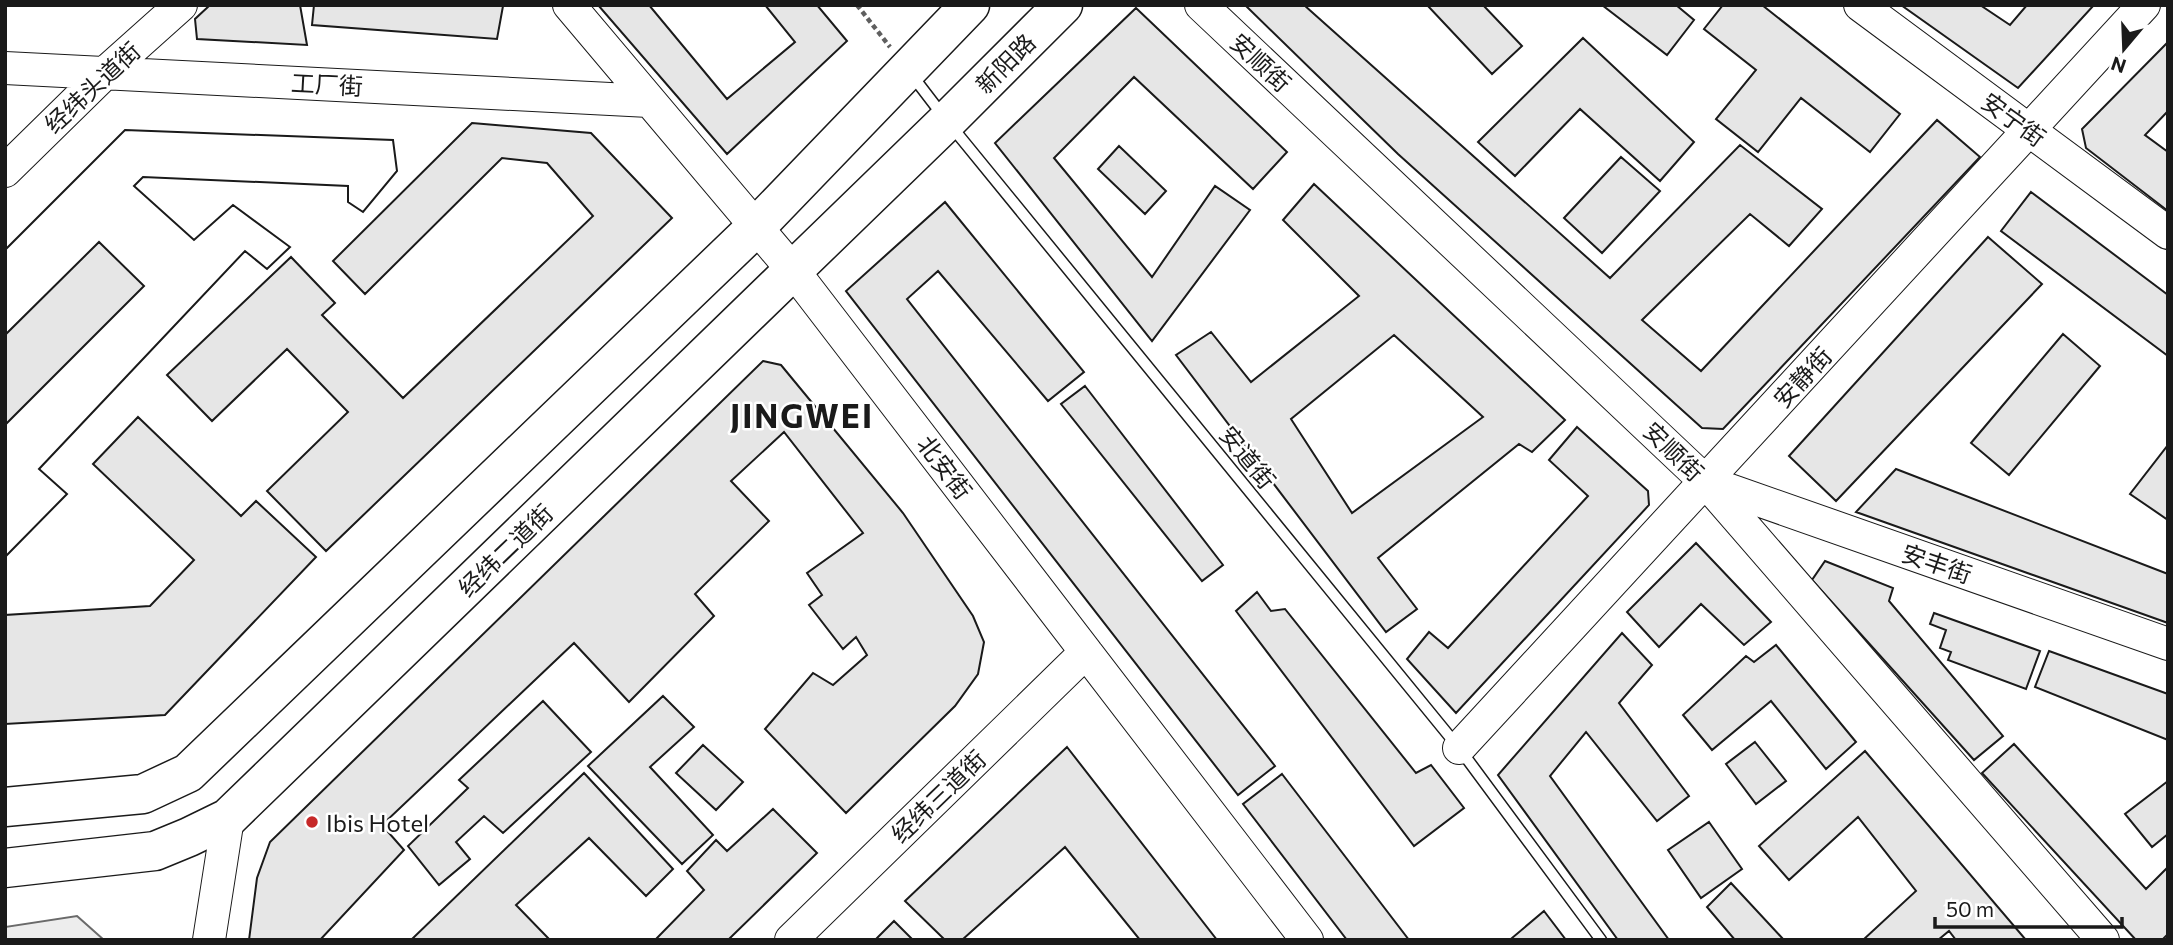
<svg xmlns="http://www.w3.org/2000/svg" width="2173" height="945" font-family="Commissioner,'Noto Sans SC',sans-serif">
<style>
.parking{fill:#ededed;stroke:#6a6a6a;stroke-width:2}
.building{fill:#e6e6e6;stroke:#1a1a1a;stroke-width:2;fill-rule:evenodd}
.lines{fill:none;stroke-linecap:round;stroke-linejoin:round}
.lane-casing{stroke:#1a1a1a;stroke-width:13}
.secondary-casing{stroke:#1a1a1a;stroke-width:34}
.highway-casing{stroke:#1a1a1a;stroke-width:41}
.path{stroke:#5f5f5f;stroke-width:4.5;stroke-dasharray:5 3.5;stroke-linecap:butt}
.lane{stroke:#fff;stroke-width:10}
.secondary{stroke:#fff;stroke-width:32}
.highway{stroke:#fff;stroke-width:38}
.poi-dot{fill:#c62828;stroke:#fff;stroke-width:2.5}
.labels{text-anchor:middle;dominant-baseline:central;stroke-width:5;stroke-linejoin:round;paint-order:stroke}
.street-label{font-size:24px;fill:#1a1a1a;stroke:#fff}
.poi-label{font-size:24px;fill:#1a1a1a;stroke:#fff;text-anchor:start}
.district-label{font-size:32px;font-weight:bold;letter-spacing:2px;fill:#1a1a1a;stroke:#fff}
</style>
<rect width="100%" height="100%" fill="#fff"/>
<path class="parking" d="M 77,916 L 104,940 L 5,940 L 5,927 Z"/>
<path class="building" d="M 210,5 L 300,5 L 307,45 L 197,39 L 195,19 Z
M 314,5 L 502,5 L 503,6 L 497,39 L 312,25 Z
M 598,5 L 649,5 L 727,99 L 795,42 L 765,5 L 817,5 L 847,41 L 727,154 Z
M 1245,5 L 1304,5 L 1610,278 L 1740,145 L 1822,209 L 1789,246 L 1750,214 L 1642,320 L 1701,371 L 1937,120 L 1980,157 L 1723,429 L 1702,428 L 1398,154 Z
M 1427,5 L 1483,5 L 1522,46 L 1492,74 Z
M 1602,5 L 1676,5 L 1694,20 L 1667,55 Z
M 1723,5 L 1762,5 L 1900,114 L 1870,152 L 1801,98 L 1758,152 L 1716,119 L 1756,70 L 1704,29 Z
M 1901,5 L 1980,5 L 2010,25 L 2027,5 L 2094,5 L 2018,88 Z
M 1136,8 L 1287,152 L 1253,189 L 1134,77 L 1054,158 L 1152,277 L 1215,186 L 1250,210 L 1152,341 L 995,143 Z
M 1583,38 L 1694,142 L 1660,181 L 1580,109 L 1515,176 L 1478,142 Z
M 2168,42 L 2168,111 L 2145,135 L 2168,152 L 2168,211 L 2086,148 L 2082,129 Z
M 472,123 L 591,133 L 672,218 L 326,551 L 267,491 L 348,412 L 287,349 L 212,421 L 167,375 L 291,257 L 335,303 L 322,315 L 403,398 L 593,216 L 547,163 L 502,158 L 365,294 L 333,261 Z
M 125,130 L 393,140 L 397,171 L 363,212 L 348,202 L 348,186 L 143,177 L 134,186 L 194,240 L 233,205 L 290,247 L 267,269 L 245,251 L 39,469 L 67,494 L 5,557 L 5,425 L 144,286 L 99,242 L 5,335 L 5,250 Z
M 125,130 L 393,140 L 397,171 L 363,212 L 348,202 L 348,186 L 143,177 L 134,186 L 194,240 L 233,205 L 290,247 L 267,269 L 245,251 L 39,469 L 67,494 L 5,557 L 5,250 Z
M 1119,146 L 1166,191 L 1145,214 L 1098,169 Z
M 1621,157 L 1660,191 L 1602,253 L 1564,218 Z
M 1314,184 L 1565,420 L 1532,452 L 1519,444 L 1378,558 L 1417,609 L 1386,632 L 1176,355 L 1211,332 L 1251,382 L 1359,296 L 1283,220 ZM 1394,335 L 1483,417 L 1352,513 L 1291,419 Z
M 2031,192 L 2168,295 L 2168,356 L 2001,231 Z
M 945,202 L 1084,372 L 1048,401 L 938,271 L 907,299 L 1275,766 L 1238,795 L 846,291 Z
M 1988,237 L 2042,284 L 1836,501 L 1789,456 Z
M 2063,334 L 2100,366 L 2009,475 L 1971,443 Z
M 763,361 L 781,365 L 903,513 L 973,616 L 984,642 L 978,674 L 955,706 L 846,813 L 765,729 L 813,673 L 833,685 L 867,655 L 856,637 L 843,649 L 809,605 L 822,595 L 807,573 L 863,533 L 784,432 L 731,481 L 769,521 L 695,594 L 714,616 L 629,702 L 574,643 L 382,825 L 404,850 L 320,940 L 249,940 L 257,878 L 270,842 Z
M 1085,386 L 1223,565 L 1202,581 L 1061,404 Z
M 138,417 L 241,516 L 256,501 L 316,557 L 165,715 L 5,724 L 5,615 L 150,606 L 194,560 L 93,464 Z
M 1577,427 L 1648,491 L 1649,505 L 1456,713 L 1407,659 L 1429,632 L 1448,648 L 1588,496 L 1549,460 Z
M 2168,445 L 2168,520 L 2130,494 Z
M 1896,469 L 2168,574 L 2168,623 L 1856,512 Z
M 1696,543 L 1771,622 L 1744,645 L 1701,604 L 1659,647 L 1627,612 Z
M 1825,561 L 1893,588 L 1889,601 L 2003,736 L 1974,760 L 1812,580 Z
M 1257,592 L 1271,611 L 1285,609 L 1416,773 L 1431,765 L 1464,808 L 1414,846 L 1236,611 Z
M 1934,613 L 2040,651 L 2026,689 L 1948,660 L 1951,652 L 1940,648 L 1946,630 L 1930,624 Z
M 1622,633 L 1652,665 L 1619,703 L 1689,796 L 1657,821 L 1586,732 L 1550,776 L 1669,940 L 1618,940 L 1498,775 Z
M 1776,645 L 1856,742 L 1826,769 L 1771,701 L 1712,750 L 1683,715 L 1746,656 L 1754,662 Z
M 2049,651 L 2168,694 L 2168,740 L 2035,687 Z
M 663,696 L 694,727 L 650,767 L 713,835 L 682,864 L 588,766 Z
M 543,701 L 591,752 L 503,833 L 484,816 L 456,842 L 470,859 L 439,885 L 408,846 L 468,788 L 459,780 Z
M 1755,742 L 1786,781 L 1756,804 L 1726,764 Z
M 2014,744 L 2146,889 L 2168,867 L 2168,934 L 2162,940 L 2136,940 L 1982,773 Z
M 703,745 L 743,782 L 716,810 L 676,773 Z
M 1067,747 L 1217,940 L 1140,940 L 1065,847 L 962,940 L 945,940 L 905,901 Z
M 1865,751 L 2026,940 L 1956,940 L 1949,931 L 1938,940 L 1863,940 L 1916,891 L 1858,817 L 1789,880 L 1759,846 Z
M 584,773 L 673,869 L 646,896 L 589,838 L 516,905 L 550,940 L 411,940 Z
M 1282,774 L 1409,940 L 1347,940 L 1243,804 Z
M 2168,781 L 2168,834 L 2152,847 L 2125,814 Z
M 773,809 L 817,853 L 728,940 L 655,940 L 704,890 L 687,871 L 716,840 L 727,851 Z
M 1709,822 L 1742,869 L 1701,898 L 1668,850 Z
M 1731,883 L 1784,940 L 1735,940 L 1707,907 Z
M 1544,911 L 1566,940 L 1514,940 L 1512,938 Z
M 894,921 L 913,940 L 875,940 Z"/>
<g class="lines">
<defs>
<path id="lane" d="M 911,74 L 947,121 L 1459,748 L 1601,940"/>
<path id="secondary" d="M 569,5 L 796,274 L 1307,940
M 1201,5 L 1706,482 L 2103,940
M 1860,5 L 2168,233
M 5,68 L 649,101
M 5,171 L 105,73 L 181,5
M 1707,482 L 2168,644
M 1459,748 L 2144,5
M 209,940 L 228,818
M 791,940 L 1086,652"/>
<path id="highway" d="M 5,807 L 143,794 L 188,773 L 756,227 L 970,5
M 5,868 L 155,851 L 189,837 L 228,818 L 947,121 L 1063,5"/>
</defs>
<use href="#lane" class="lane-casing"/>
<use href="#secondary" class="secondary-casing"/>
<use href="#highway" class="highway-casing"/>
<path class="path" d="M 857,5 L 890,47"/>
<use href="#lane" class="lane"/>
<use href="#secondary" class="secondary"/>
<use href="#highway" class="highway"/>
</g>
<circle class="poi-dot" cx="312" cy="822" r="7"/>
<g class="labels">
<g class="street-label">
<text transform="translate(1261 62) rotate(43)">安顺街</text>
<text transform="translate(1005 63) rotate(-45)">新阳路</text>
<text transform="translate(327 84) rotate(3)">工厂街</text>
<text transform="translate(92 87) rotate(-43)">经纬头道街</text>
<text transform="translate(2014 119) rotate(36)">安宁街</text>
<text transform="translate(1802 377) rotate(-47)">安静街</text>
<text transform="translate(1674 451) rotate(44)">安顺街</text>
<text transform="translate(1248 457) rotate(51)">安道街</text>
<text transform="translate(945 467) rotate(53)">北安街</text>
<text transform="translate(505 550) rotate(-44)">经纬二道街</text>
<text transform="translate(1937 563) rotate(19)">安丰街</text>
<text transform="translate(938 796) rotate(-44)">经纬三道街</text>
</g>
<g class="poi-label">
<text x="326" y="822">Ibis Hotel</text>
</g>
<g class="district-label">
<text x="802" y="415">JINGWEI</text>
</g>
</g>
<rect width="2173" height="945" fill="none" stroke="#1a1a1a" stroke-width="14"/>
<g transform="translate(2124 49) rotate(199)" stroke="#ffffff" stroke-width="5" paint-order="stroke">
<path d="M0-5L12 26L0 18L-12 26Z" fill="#1a1a1a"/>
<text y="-10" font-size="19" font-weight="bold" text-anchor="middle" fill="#1a1a1a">N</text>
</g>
<path d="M1935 917v10h187v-10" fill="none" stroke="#1a1a1a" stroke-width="3.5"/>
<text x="1946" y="917" font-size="21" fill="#1a1a1a" stroke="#ffffff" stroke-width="5" paint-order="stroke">50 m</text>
</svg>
